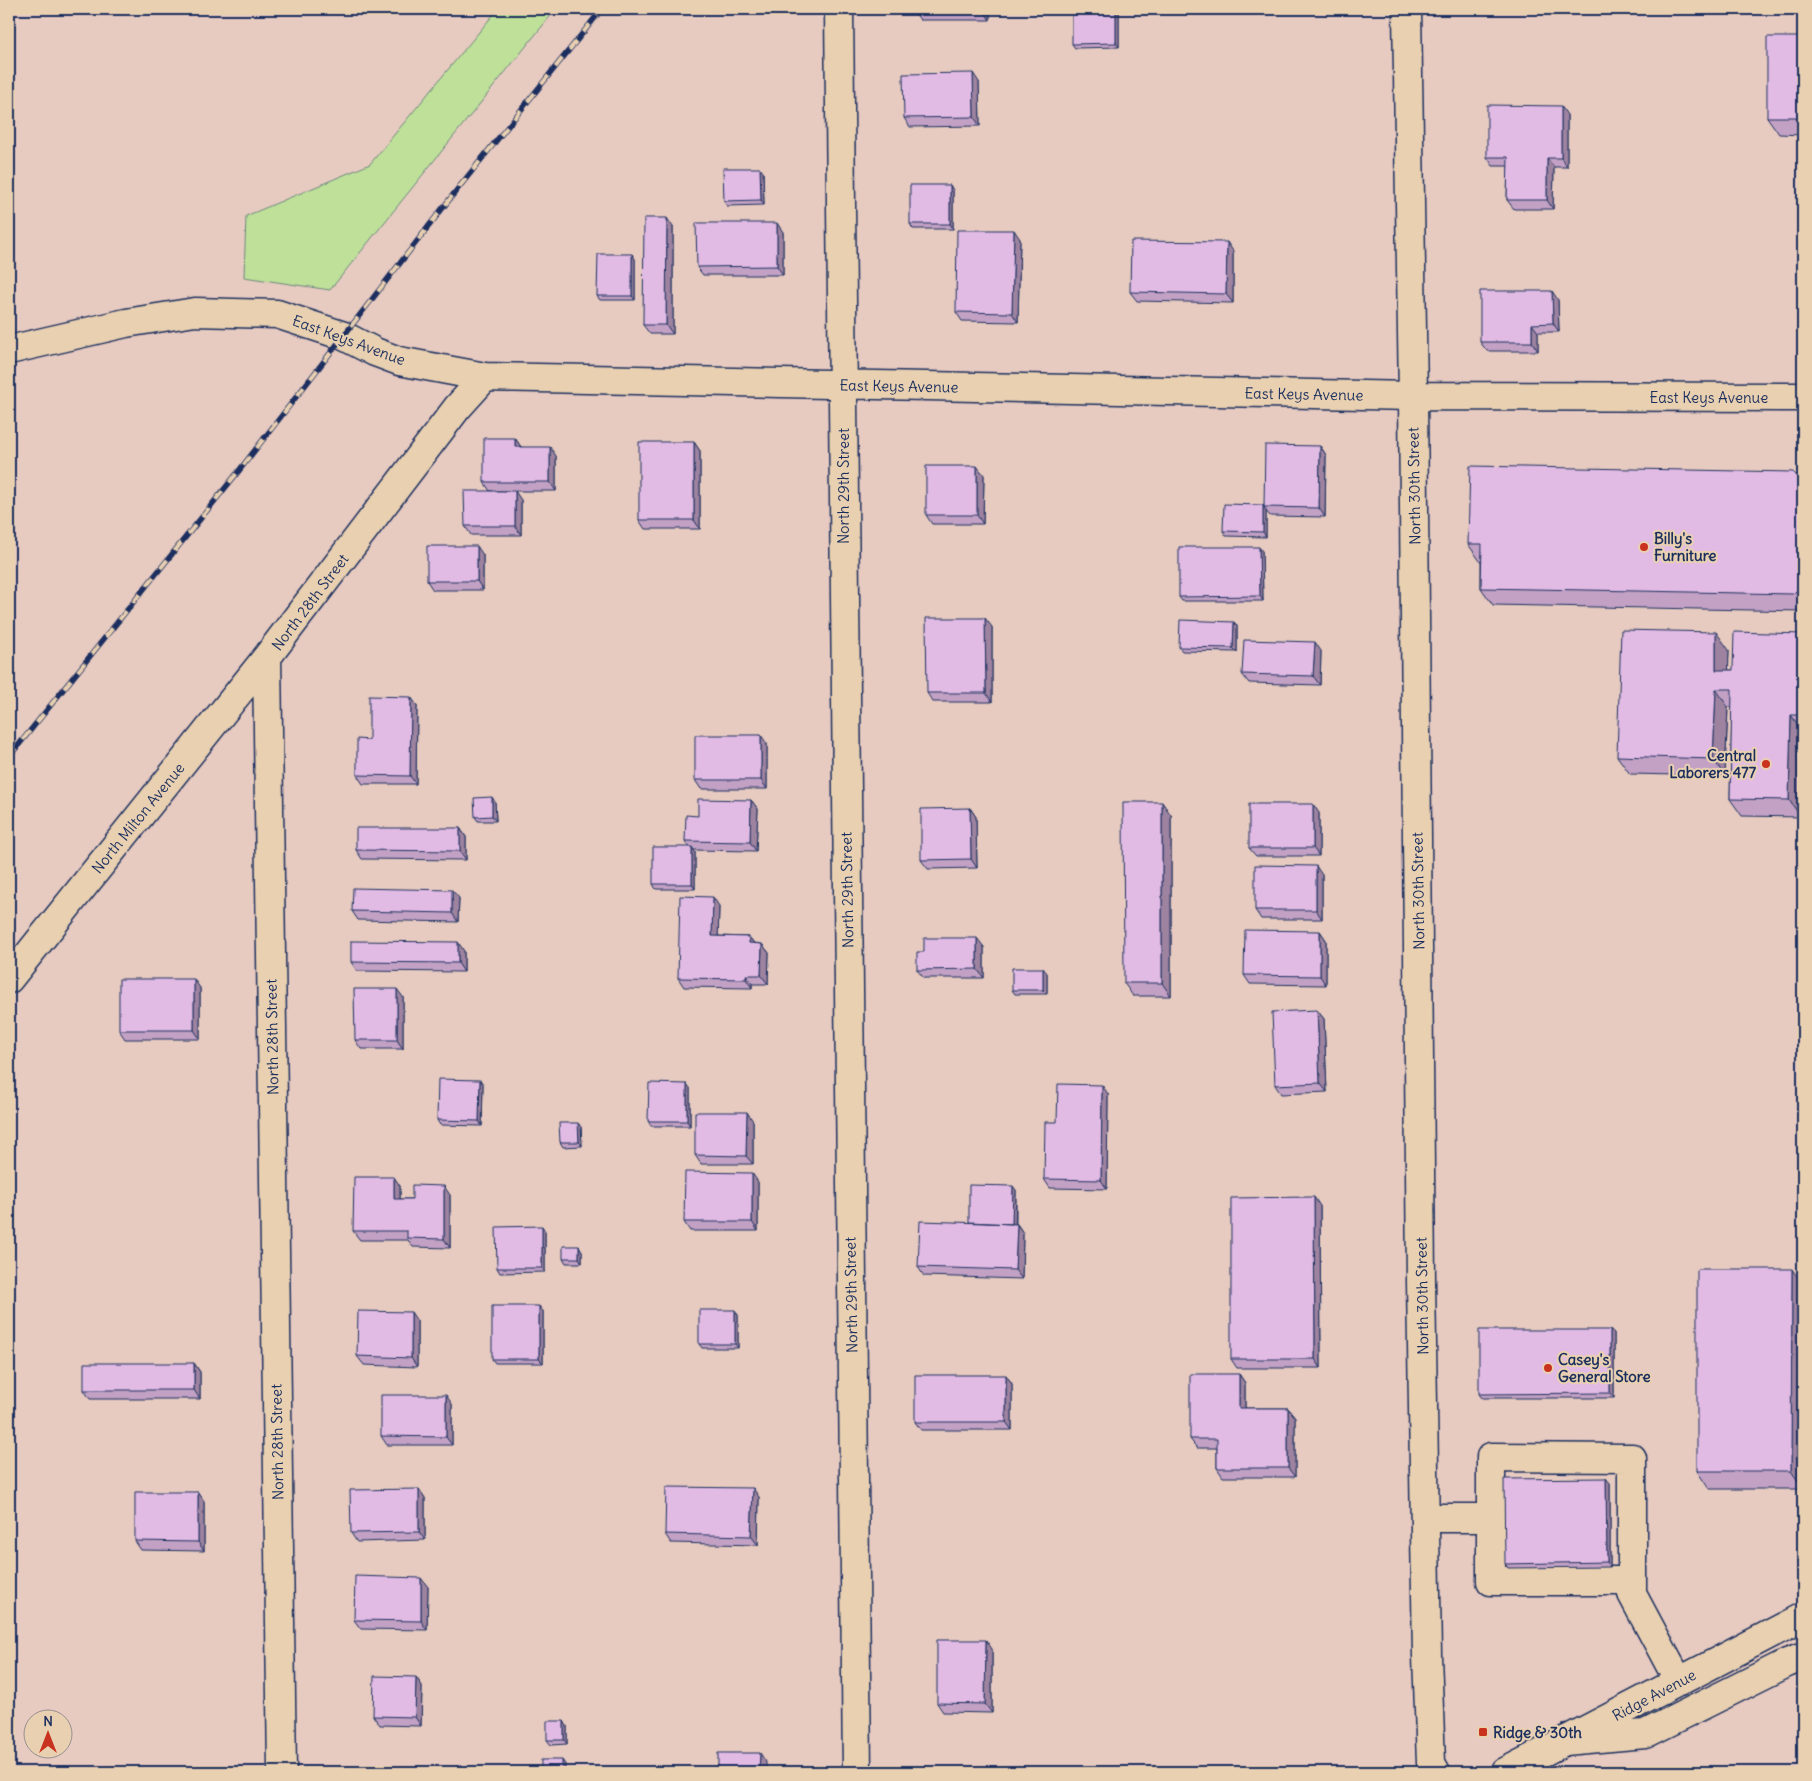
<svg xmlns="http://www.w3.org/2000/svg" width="1812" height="1781" font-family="Delius,sans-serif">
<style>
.green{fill:#bee099;stroke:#6c887c}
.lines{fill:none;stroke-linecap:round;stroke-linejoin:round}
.minor-casing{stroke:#1b2f5e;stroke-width:31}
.major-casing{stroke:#1b2f5e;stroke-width:31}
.minor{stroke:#e9d0b1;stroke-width:28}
.major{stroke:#e9d0b1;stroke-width:28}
.rail-casing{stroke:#1b2f5e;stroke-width:5.5}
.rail{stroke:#e9d0b1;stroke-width:4;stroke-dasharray:11;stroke-linecap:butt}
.wall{fill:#c2a1c4;stroke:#1b2f5e}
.shaded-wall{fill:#9e83a0;stroke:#1b2f5e}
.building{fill:#e2bbe4;stroke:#1b2f5e}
.poi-dot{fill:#c8321e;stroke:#e9d0b1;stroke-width:2}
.labels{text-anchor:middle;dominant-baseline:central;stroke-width:4;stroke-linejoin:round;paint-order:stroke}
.street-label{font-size:15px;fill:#1b2f5e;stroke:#e9d0b1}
.poi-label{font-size:15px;font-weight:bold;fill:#1b2f5e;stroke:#e9d0b1;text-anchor:start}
</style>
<rect width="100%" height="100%" fill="#e7cac0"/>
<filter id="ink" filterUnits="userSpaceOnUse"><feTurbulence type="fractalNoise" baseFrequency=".02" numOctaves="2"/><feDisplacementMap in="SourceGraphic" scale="10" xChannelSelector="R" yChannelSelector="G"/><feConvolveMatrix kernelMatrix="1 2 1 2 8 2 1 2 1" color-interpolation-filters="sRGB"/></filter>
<g filter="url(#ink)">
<path class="green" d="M 498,9 L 556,9 L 330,290 L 244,277 L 246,216 L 370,164 Z"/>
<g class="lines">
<defs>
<path id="minor" d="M 839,9 L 857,1772
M 1407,9 L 1413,396 L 1421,1281 L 1427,1656 L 1431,1763 L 1436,1772
M 9,350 L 126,323 L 195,312 L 277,314 L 344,336 L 375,352 L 399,361 L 485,377 L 1413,396 L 1803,397
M 9,979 L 267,657
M 1425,1518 L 1491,1518 L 1507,1524
M 1632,1581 L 1491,1581 L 1491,1457 L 1632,1458 L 1632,1594 L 1679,1682
M 282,1772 L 267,657 L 457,408 L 485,377
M 1505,1772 L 1803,1617"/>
<path id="major" d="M 1565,1741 L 1645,1734 L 1787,1663 L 1803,1657"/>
</defs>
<use href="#minor" class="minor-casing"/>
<use href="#major" class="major-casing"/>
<use href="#minor" class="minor"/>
<use href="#major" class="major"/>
<defs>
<path id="rail" d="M 9,757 L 238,472 L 456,191 L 602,9"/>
</defs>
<use href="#rail" class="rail-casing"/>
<use href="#rail" class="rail"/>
</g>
<path class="wall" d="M 990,9 L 990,20 L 920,20 L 914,11 Z
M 1119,9 L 1119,47 L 1075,48 L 1072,44 Z
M 1803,37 L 1803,135 L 1779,134 L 1767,117 Z
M 979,82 L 980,126 L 910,127 L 904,118 Z
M 1567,115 L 1567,167 L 1554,167 L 1553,209 L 1514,209 L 1507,200 L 1508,166 L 1493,166 L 1487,157 Z
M 763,172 L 764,205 L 727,206 L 724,201 Z
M 953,190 L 953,229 L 913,229 L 910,224 Z
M 673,227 L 673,334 L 650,334 L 643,325 Z
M 783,232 L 783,275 L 703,275 L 697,267 Z
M 1020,239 L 1018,322 L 962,321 L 956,312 Z
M 1233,251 L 1233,303 L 1137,301 L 1130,292 Z
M 632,254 L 635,259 L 635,300 L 600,300 L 597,296 Z
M 1558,300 L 1559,332 L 1538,332 L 1538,351 L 1487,351 L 1480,342 Z
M 515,438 L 521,447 L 556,456 L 556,491 L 490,491 L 484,482 Z
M 694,442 L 700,451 L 700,529 L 645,529 L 639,520 Z
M 1320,446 L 1326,455 L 1325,517 L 1270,516 L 1266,511 L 1266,537 L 1226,536 L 1223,531 L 1264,505 Z
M 984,475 L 983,524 L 932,524 L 926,515 Z
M 1803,482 L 1803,611 L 1493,605 L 1481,588 L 1481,561 L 1480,561 L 1468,544 Z
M 521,500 L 521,535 L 471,535 L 465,526 Z
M 1262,551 L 1263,601 L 1182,601 L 1179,597 Z
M 483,555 L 483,590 L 433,590 L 427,581 Z
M 1234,622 L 1237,626 L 1237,652 L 1182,651 L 1179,647 Z
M 992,627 L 992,702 L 933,702 L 927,693 Z
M 1803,634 L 1803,744 L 1801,817 L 1742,816 L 1730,799 L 1732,707 L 1728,707 L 1725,776 L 1630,774 L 1617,756 L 1729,650 L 1728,670 L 1733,670 Z
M 1321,651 L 1320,685 L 1249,683 L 1242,674 Z
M 411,697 L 417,706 L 416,784 L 363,784 L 357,775 L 369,740 Z
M 767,744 L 767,789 L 701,789 L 695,780 Z
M 751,800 L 758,809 L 756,851 L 693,850 L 695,852 L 695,889 L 656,889 L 653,884 L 690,847 L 685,841 L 698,816 Z
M 495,802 L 496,821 L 478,821 L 475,817 Z
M 970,808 L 976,817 L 977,868 L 928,869 L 921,860 Z
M 1319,813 L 1319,856 L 1256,856 L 1249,848 Z
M 1171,815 L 1171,996 L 1133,996 L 1124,983 Z
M 460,828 L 466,837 L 466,860 L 362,859 L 356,850 Z
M 1322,875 L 1322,919 L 1261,919 L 1255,910 Z
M 459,898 L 458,922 L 358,920 L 352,911 Z
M 719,906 L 718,936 L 749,937 L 754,943 L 762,944 L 769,953 L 768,984 L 752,984 L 752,988 L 684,987 L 678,978 Z
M 1320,931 L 1326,940 L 1326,985 L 1250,984 L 1244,975 Z
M 984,947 L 984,978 L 924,978 L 917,970 L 924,952 Z
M 464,951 L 464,972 L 357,971 L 351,962 Z
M 1047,973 L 1047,994 L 1015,994 L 1012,990 Z
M 200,988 L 200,1039 L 125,1039 L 119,1030 Z
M 403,997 L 403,1049 L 361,1049 L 355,1040 Z
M 1317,1010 L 1324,1019 L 1327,1092 L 1281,1094 L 1275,1085 Z
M 480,1080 L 483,1084 L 482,1126 L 440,1125 L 437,1120 Z
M 690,1088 L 690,1126 L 651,1126 L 648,1121 Z
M 1108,1094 L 1107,1189 L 1050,1188 L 1044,1179 L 1057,1122 Z
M 753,1121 L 753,1164 L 701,1164 L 695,1155 Z
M 581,1127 L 582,1146 L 563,1147 L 560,1142 Z
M 758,1182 L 758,1231 L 690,1231 L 684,1222 Z
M 400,1186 L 400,1199 L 412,1199 L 450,1195 L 450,1248 L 413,1247 L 408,1240 L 360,1240 L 353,1231 Z
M 1016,1190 L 1016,1224 L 1017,1224 L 1023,1233 L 1022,1279 L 924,1276 L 918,1267 Z
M 1320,1206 L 1321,1368 L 1237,1368 L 1231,1359 Z
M 545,1231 L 545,1272 L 500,1273 L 497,1268 Z
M 579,1246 L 582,1251 L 582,1263 L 566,1263 L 563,1258 Z
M 1803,1285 L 1803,1489 L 1709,1489 L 1697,1471 Z
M 543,1311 L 543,1363 L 495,1363 L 492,1359 Z
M 738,1315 L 738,1348 L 702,1348 L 699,1344 Z
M 417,1321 L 417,1367 L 364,1365 L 357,1356 Z
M 1614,1334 L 1614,1398 L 1482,1398 L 1479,1394 Z
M 194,1363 L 200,1372 L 200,1399 L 90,1399 L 84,1390 Z
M 1239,1374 L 1245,1383 L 1245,1408 L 1288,1408 L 1295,1417 L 1295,1477 L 1223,1477 L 1217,1468 L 1217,1448 L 1197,1448 L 1190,1439 Z
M 1006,1375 L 1012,1384 L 1012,1430 L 921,1430 L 915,1422 Z
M 452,1404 L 452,1445 L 387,1445 L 381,1436 Z
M 1610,1483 L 1610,1567 L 1508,1568 L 1505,1564 Z
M 419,1489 L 425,1498 L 425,1540 L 357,1542 L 351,1533 Z
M 198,1492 L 204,1501 L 204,1551 L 141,1550 L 135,1541 Z
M 759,1497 L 758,1545 L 671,1543 L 665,1534 Z
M 428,1587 L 427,1630 L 361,1629 L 354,1620 Z
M 992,1649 L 992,1713 L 943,1712 L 937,1703 Z
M 416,1677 L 422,1686 L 421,1726 L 380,1725 L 373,1716 Z
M 567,1726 L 567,1744 L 551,1745 L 547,1740 Z"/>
<path class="shaded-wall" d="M 984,9 L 990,9 L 990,20 L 984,11 Z
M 1116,9 L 1119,9 L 1119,47 L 1116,43 Z
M 973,73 L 979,82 L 980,126 L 974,117 Z
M 1561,106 L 1567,115 L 1567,167 L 1561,158 Z
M 1547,158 L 1554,167 L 1553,209 L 1547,200 Z
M 760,168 L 763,172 L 764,205 L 761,200 Z
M 950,185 L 953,190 L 953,229 L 950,224 Z
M 667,218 L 673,227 L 673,334 L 666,325 Z
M 777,223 L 783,232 L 783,275 L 777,266 Z
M 1014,230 L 1020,239 L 1018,322 L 1012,313 Z
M 1227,242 L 1233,251 L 1233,303 L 1226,294 Z
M 632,254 L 635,259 L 635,300 L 632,296 Z
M 1552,291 L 1558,300 L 1559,332 L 1553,323 Z
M 1532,324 L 1538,332 L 1538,351 L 1532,342 Z
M 515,438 L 521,447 L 515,447 Z
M 694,442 L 700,451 L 700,529 L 694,520 Z
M 1320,446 L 1326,455 L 1325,517 L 1319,508 Z
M 550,447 L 556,456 L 556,491 L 550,482 Z
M 977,466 L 984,475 L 983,524 L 977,515 Z
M 515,491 L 521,500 L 521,535 L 515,526 Z
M 1263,505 L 1266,511 L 1266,537 L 1263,532 Z
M 477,546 L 483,555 L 483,590 L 477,581 Z
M 1259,547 L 1262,551 L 1263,601 L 1260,596 Z
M 985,618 L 992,627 L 992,702 L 986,693 Z
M 1234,622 L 1237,626 L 1237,652 L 1233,648 Z
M 1716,632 L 1729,650 L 1728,687 L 1716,670 Z
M 1315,642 L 1321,651 L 1320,685 L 1313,676 Z
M 1716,689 L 1728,707 L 1725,776 L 1713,759 Z
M 411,697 L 417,706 L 416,784 L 410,776 Z
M 1791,715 L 1803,732 L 1801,817 L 1789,800 Z
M 761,735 L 767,744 L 767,789 L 761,780 Z
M 492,797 L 495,802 L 496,821 L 492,816 Z
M 751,800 L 758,809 L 756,851 L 750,842 Z
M 1162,802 L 1171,815 L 1171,996 L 1162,983 Z
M 1313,804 L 1319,813 L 1319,856 L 1313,848 Z
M 970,808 L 976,817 L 977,868 L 971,859 Z
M 460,828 L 466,837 L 466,860 L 460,851 Z
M 692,847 L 695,852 L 695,889 L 692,884 Z
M 1316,866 L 1322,875 L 1322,919 L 1316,910 Z
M 452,890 L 459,898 L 458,922 L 452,913 Z
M 713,897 L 719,906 L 718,945 L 712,936 Z
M 1320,931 L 1326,940 L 1326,985 L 1320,976 Z
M 749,937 L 756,946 L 749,943 Z
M 977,938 L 984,947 L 984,978 L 977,969 Z
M 458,942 L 464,951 L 464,972 L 458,963 Z
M 762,944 L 769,953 L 768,984 L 761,975 Z
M 1043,968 L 1047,973 L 1047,994 L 1043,990 Z
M 746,975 L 752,984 L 752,988 L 746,979 Z
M 194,979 L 200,988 L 200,1039 L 194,1030 Z
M 397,989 L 403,997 L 403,1049 L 397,1040 Z
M 1317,1010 L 1324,1019 L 1327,1092 L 1320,1083 Z
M 480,1080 L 483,1084 L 482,1126 L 479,1121 Z
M 687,1084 L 690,1088 L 690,1126 L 687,1121 Z
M 1102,1085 L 1108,1094 L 1107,1189 L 1101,1180 Z
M 747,1112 L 753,1121 L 753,1164 L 746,1156 Z
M 578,1123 L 581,1127 L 582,1146 L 579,1142 Z
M 752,1173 L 758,1182 L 758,1231 L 752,1222 Z
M 394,1177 L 400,1186 L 400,1208 L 394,1199 Z
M 444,1186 L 450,1195 L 450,1248 L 444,1239 Z
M 1013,1186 L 1016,1190 L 1015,1230 L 1012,1226 Z
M 1314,1197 L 1320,1206 L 1321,1368 L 1315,1359 Z
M 1017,1224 L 1023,1233 L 1022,1279 L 1015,1270 Z
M 542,1226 L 545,1231 L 545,1272 L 542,1268 Z
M 579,1246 L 582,1251 L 582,1263 L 579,1258 Z
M 1792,1269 L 1803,1285 L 1803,1488 L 1791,1471 Z
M 539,1306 L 543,1311 L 543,1363 L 539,1359 Z
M 735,1310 L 738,1315 L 738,1348 L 735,1344 Z
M 411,1312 L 417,1321 L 417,1367 L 411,1358 Z
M 1610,1330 L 1614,1334 L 1614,1398 L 1610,1393 Z
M 194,1363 L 200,1372 L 200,1399 L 194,1390 Z
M 1239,1374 L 1245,1383 L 1245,1417 L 1239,1408 Z
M 1006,1375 L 1012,1384 L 1012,1430 L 1006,1422 Z
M 446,1395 L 452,1404 L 452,1445 L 446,1437 Z
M 1288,1408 L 1295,1417 L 1295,1477 L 1288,1468 Z
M 1606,1478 L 1610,1483 L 1610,1567 L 1607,1562 Z
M 753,1488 L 759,1497 L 758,1545 L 751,1536 Z
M 419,1489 L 425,1498 L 425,1540 L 419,1532 Z
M 198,1492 L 204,1501 L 204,1551 L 198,1542 Z
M 421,1578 L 428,1587 L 427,1630 L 421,1621 Z
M 986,1640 L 992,1649 L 992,1713 L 985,1704 Z
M 416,1677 L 422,1686 L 421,1726 L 415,1717 Z
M 564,1721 L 567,1726 L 567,1744 L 564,1740 Z
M 760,1753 L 766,1762 L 766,1772 L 759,1772 Z
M 562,1760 L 565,1764 L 565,1772 L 562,1772 Z"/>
<path class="building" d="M 914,9 L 984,9 L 984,11 L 914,11 Z
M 1072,9 L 1116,9 L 1116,43 L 1072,44 Z
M 1767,37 L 1803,37 L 1803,117 L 1767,117 Z
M 973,73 L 974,117 L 904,118 L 903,74 Z
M 1487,105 L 1561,106 L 1561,158 L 1547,158 L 1547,200 L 1507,200 L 1508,157 L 1487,157 Z
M 723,168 L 760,168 L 761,200 L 724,201 Z
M 910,185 L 950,185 L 950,224 L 910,224 Z
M 644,218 L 667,218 L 666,325 L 643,325 Z
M 696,223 L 777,223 L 777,266 L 697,267 Z
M 957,230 L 1014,230 L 1012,313 L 956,312 Z
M 1131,241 L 1227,242 L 1226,294 L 1130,292 Z
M 598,254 L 632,254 L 632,296 L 597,296 Z
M 1480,291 L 1552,291 L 1553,323 L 1532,324 L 1532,342 L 1480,342 Z
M 484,438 L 515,438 L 515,447 L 550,447 L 550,482 L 484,482 Z
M 639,442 L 694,442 L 694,520 L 639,520 Z
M 1265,445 L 1320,446 L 1319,508 L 1264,507 Z
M 926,466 L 977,466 L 977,515 L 926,515 Z
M 1470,466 L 1793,472 L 1803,482 L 1803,584 L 1793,594 L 1481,588 L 1482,544 L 1468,544 Z
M 464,491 L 515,491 L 515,526 L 465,526 Z
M 1224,504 L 1263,505 L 1263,532 L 1223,531 Z
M 427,546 L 477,546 L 477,581 L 427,581 Z
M 1179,547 L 1259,547 L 1260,596 L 1179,597 Z
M 926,618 L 985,618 L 986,693 L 927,693 Z
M 1180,620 L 1234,622 L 1233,648 L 1179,647 Z
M 1621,630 L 1716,632 L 1716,670 L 1733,670 L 1734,632 L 1803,634 L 1803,715 L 1791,715 L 1789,800 L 1730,799 L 1732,689 L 1716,689 L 1713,759 L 1617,756 Z
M 1244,640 L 1315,642 L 1313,676 L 1242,674 Z
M 369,696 L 411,697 L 410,776 L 357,775 L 357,739 L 369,740 Z
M 695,735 L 761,735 L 761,780 L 695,780 Z
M 492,797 L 492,816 L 475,817 L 474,798 Z
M 698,799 L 751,800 L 750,842 L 685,841 L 686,815 L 698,816 Z
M 1123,802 L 1162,802 L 1162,983 L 1124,983 Z
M 1249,804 L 1313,804 L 1313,848 L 1249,848 Z
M 970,808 L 971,859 L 921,860 L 921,809 Z
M 356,828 L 460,828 L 460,851 L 356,850 Z
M 653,847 L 692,847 L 692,884 L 653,884 Z
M 1255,865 L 1316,866 L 1316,910 L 1255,910 Z
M 353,888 L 452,890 L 452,913 L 352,911 Z
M 680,896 L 713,897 L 712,936 L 749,937 L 749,943 L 762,944 L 761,975 L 746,975 L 746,979 L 678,978 Z
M 1245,930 L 1320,931 L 1320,976 L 1244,975 Z
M 924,938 L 977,938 L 977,969 L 917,970 L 917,952 L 924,952 Z
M 351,941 L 458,942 L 458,963 L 351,962 Z
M 1012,968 L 1043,968 L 1043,990 L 1012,990 Z
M 119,979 L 194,979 L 194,1030 L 119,1030 Z
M 354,989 L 397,989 L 397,1040 L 355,1040 Z
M 1317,1010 L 1320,1083 L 1275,1085 L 1272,1012 Z
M 438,1079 L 480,1080 L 479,1121 L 437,1120 Z
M 649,1083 L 687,1084 L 687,1121 L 648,1121 Z
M 1058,1084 L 1102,1085 L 1101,1180 L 1044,1179 L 1045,1122 L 1057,1122 Z
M 695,1112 L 747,1112 L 746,1156 L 695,1155 Z
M 559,1123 L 578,1123 L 579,1142 L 560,1142 Z
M 685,1172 L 752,1173 L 752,1222 L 684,1222 Z
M 354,1177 L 394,1177 L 394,1199 L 412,1199 L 412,1185 L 444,1186 L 444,1239 L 407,1238 L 407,1231 L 353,1231 Z
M 969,1185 L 1013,1186 L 1012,1224 L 969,1222 Z
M 1314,1197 L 1315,1359 L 1231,1359 L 1231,1198 Z
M 920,1221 L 1017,1224 L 1015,1270 L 918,1267 Z
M 542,1226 L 542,1268 L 497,1268 L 496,1227 Z
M 563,1246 L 579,1246 L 579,1258 L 563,1258 Z
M 1697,1269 L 1792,1269 L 1791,1471 L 1697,1471 Z
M 492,1306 L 539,1306 L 539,1359 L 492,1359 Z
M 699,1310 L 735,1310 L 735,1344 L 699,1344 Z
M 358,1311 L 411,1312 L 411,1358 L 357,1356 Z
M 1479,1330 L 1610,1330 L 1610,1393 L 1479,1394 Z
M 84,1363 L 194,1363 L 194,1390 L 84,1390 Z
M 1190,1374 L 1239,1374 L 1239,1408 L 1288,1408 L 1288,1468 L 1217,1468 L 1217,1439 L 1190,1439 Z
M 915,1375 L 1006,1375 L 1006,1422 L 915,1422 Z
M 381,1395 L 446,1395 L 446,1437 L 381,1436 Z
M 1606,1478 L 1607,1562 L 1505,1564 L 1504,1479 Z
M 666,1487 L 753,1488 L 751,1536 L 665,1534 Z
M 419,1489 L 419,1532 L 351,1533 L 350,1490 Z
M 135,1492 L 198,1492 L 198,1542 L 135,1541 Z
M 355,1576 L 421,1578 L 421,1621 L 354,1620 Z
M 937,1640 L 986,1640 L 985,1704 L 937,1703 Z
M 374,1676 L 416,1677 L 415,1717 L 373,1716 Z
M 547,1721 L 564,1721 L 564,1740 L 547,1740 Z
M 718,1753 L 760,1753 L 759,1772 L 718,1772 Z
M 541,1760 L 562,1760 L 562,1772 L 541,1772 Z"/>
</g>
<g class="poi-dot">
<circle cx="1644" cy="547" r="5"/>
<circle cx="1766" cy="764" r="5"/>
<circle cx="1548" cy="1368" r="5"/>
<rect x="1478" y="1727" width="10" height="10" rx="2.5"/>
</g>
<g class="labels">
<g class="street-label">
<text transform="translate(349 340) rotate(20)">East Keys Avenue</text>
<text transform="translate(899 386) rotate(1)">East Keys Avenue</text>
<text transform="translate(1304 394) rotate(1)">East Keys Avenue</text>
<text x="1709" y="397">East Keys Avenue</text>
<text transform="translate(843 486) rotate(-90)">North 29th Street</text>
<text transform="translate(1414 486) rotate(-91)">North 30th Street</text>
<text transform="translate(310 602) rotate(-53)">North 28th Street</text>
<text transform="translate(138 818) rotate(-51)">North Milton Avenue</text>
<text transform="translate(847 890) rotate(-91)">North 29th Street</text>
<text transform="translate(1418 891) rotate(-91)">North 30th Street</text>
<text transform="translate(272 1037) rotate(-91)">North 28th Street</text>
<text transform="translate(851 1295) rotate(-91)">North 29th Street</text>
<text transform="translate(1422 1296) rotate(-91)">North 30th Street</text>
<text transform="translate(277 1442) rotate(-91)">North 28th Street</text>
<text transform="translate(1654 1695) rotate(-28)">Ridge Avenue</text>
</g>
<g class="poi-label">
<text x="1654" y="538">Billy's<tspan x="1654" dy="17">Furniture</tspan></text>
<text x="1756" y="755" text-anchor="end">Central<tspan x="1756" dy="17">Laborers 477</tspan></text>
<text x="1558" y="1359">Casey's<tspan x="1558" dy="17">General Store</tspan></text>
<text x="1493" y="1732">Ridge &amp; 30th</text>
</g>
</g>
<rect width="1812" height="1781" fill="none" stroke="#e9d0b1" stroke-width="30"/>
<rect x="15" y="15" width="1782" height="1751" fill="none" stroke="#1b2f5e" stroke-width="2" filter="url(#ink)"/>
<g transform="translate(48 1734)"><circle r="24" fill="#e9d0b1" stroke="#979090"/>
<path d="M0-4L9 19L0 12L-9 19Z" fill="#c8321e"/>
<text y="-8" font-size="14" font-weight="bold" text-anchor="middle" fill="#1b2f5e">N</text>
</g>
</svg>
